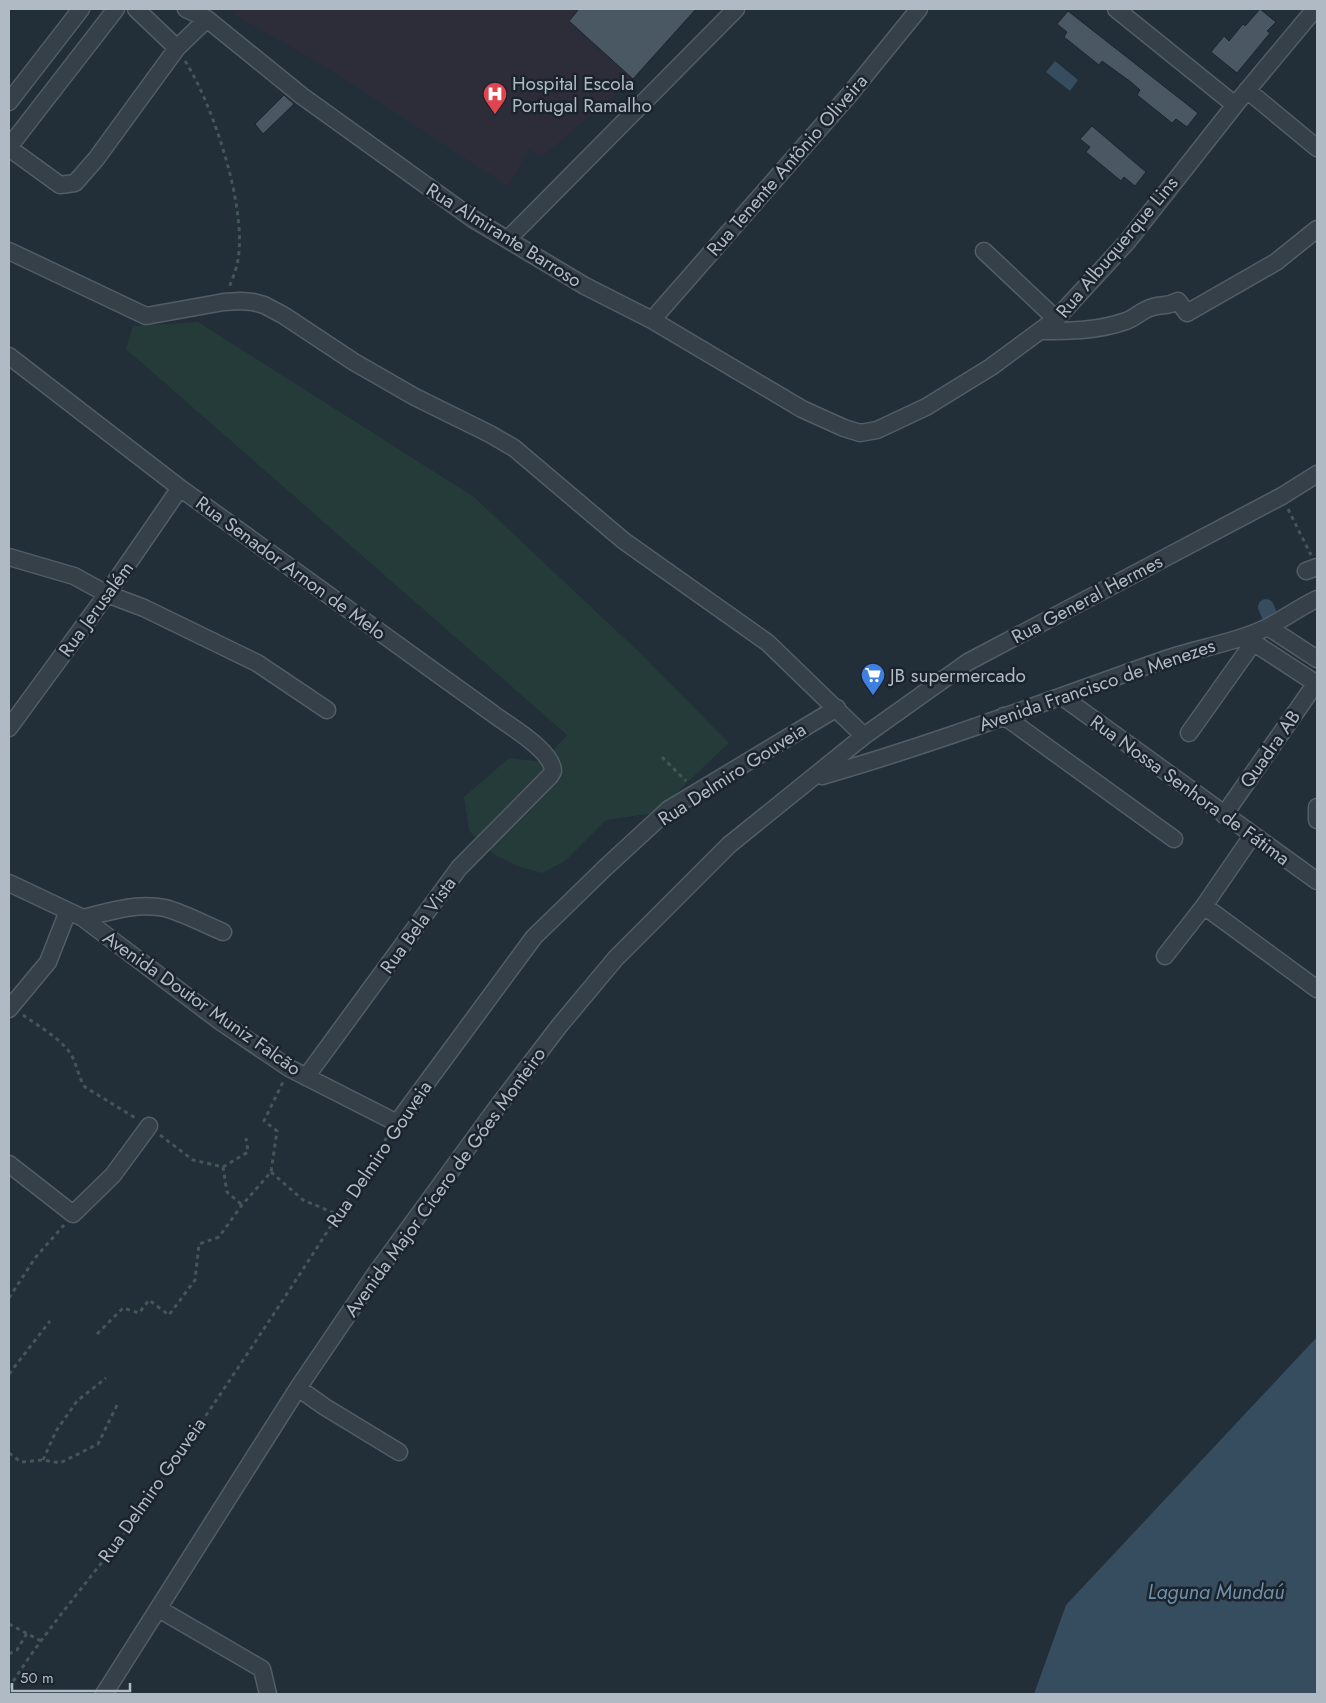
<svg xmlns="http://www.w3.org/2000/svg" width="1326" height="1703" font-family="Jost,sans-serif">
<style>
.medical{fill:#2d2d3a}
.green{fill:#253b3a}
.water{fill:#364c5f}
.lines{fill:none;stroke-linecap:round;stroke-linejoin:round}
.canal{stroke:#364c5f;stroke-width:16}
.building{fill:#4a5864;stroke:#1d262f}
.minor-casing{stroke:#535d66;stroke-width:19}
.path{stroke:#435757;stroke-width:3;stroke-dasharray:4 4;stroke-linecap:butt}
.minor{stroke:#354048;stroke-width:16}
.labels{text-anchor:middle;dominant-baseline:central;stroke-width:5;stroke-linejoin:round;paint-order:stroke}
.poi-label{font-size:19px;fill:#b0bac5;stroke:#1b242d;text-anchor:start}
.street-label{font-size:19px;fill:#b0bac5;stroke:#1b242d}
.water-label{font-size:20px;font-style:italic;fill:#718fa8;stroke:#1b242d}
</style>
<rect width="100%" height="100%" fill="#222e38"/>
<path class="medical" d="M 225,9 L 579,9 L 569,21 L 633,79 L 542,157 L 529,150 L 508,187 L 334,72 Z"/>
<path class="green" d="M 198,322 L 474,497 L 638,651 L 729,743 L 655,813 L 606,820 L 565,861 L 542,873 L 520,867 L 495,855 L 469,831 L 464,797 L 509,758 L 543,762 L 567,735 L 126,349 L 133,326 Z"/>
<path class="water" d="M 1055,61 L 1078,80 L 1070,91 L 1046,72 Z
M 1317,1337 L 1317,1694 L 1034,1694 L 1066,1605 Z"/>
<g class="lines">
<path class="canal" d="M 1266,607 L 1271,619"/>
</g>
<path class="building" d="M 579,9 L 696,9 L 633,79 L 569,21 Z
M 1260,9 L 1276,22 L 1267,31 L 1270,33 L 1237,73 L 1211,52 L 1224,36 L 1229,41 L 1243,24 L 1245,26 Z
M 1068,11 L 1198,113 L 1187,127 L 1176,119 L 1172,123 L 1137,95 L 1140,90 L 1131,82 L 1102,61 L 1099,65 L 1064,37 L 1067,32 L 1057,24 Z
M 284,95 L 294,104 L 263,134 L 255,124 Z
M 1092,126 L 1146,172 L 1135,186 L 1124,177 L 1121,181 L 1086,152 L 1090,147 L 1080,139 Z"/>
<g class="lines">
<defs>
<path id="minor" d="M 136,9 L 177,48
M 186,9 L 207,19 L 302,96 L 473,219 L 585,286 L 652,320 L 802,409 L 844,428 L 860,433 L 877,430 L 926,407 L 991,367 L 1056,319 L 1127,242 L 1235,105 L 1315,9
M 1116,9 L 1235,105
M 1247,90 L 1317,148
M 9,102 L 81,9
M 9,147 L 116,9
M 9,148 L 60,185 L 75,183 L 96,159 L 177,48 L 207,19
M 508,239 L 736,9
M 9,251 L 146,316 L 224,302 L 240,301 L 253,302 L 264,305 L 283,315 L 354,362 L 415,397 L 490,434 L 514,448 L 624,541 L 768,643 L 864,736
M 984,251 L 1056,319
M 652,320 L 849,95 L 919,9
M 1041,331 C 1070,331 1098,331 1126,321 C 1135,318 1143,309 1153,307 C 1164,304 1166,307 1178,301 L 1187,313 L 1276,262 L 1317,229
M 9,356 L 180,488 L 492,713 C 509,726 552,750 553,771 L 550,776 L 459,868 L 306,1077
M 9,557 L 74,576 L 107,594 L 144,608 L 257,663 L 327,710
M 1306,571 L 1317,567
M 1268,627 L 1317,659
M 1245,637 L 1317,684
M 1064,698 L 1317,881
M 1004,716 L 1174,839
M 9,728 L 107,594 L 180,488
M 1189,733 L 1253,643
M 822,776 C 937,743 1050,700 1163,660 C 1197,648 1235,643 1268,627 C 1285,618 1300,607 1317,599
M 1317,807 L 1317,820
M 1224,815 L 1316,683
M 9,883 L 83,918 L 221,1022 L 289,1068 L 397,1123 L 534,937 L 606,867 L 669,809 L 837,708
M 1204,906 L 1317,989
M 83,918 C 108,912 138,902 165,908 C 184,913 204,924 223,932
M 1165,956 L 1204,906 L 1252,836
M 9,1009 L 48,962 L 68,911
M 9,1164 L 73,1214 L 113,1175 L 149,1126
M 298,1388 L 325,1407 L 399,1452
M 159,1609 L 262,1669 L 268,1694
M 104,1694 L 298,1388 L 374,1276 L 495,1110 L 560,1025 L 616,958 L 729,845 L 864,736 L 968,662 L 1282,496 L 1317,474"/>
</defs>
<use href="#minor" class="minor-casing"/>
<path class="path" d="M 185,61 C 213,104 247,208 238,259 C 237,269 232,279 229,288
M 1288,509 L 1311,555
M 662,757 L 686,781
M 23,1015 C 37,1025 56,1036 67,1049 C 77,1060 77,1076 85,1087 L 137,1119
M 160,1135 L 193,1160 L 223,1167 L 227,1192 L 242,1205
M 223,1167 L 248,1152 L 246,1138
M 271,1172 L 303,1200 L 339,1215
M 9,1298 L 35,1258 L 64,1225
M 97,1334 L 123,1308 L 139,1313 L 149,1300 L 169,1315 L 195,1280 L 199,1244 L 219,1237 L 242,1205 L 271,1172 L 277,1131 L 264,1121 L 283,1082
M 9,1374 L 50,1321
M 9,1453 L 21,1462 L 43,1460 L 60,1463 L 98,1444 L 118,1403
M 43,1460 L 56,1431 L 77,1401 L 106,1378
M 9,1624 L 41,1641
M 9,1654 L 17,1650 L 27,1633
M 9,1688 C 48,1625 99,1570 142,1509 C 227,1386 310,1261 389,1134"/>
<use href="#minor" class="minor"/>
</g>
<defs>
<symbol id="hospital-pin" viewBox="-11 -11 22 30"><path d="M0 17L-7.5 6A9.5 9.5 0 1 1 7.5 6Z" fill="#e0444e" stroke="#1b242d"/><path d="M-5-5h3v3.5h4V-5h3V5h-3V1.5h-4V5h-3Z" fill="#fff"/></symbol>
<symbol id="supermarket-pin" viewBox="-11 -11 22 30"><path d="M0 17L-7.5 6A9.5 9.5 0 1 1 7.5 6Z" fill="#3f7fe0" stroke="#1b242d"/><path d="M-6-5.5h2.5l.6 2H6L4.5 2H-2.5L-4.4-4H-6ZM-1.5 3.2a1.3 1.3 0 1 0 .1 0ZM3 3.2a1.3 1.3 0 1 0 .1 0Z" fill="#fff"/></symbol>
</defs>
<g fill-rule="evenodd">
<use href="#hospital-pin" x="481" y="80" width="28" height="38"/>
<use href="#supermarket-pin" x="859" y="661" width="28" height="38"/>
</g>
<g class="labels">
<g class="poi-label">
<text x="512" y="83">Hospital Escola<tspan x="512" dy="22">Portugal Ramalho</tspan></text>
<text x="890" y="675">JB supermercado</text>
</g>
<g class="street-label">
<text transform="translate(787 165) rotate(-49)">Rua Tenente Antônio Oliveira</text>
<text transform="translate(504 235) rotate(32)">Rua Almirante Barroso</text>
<text transform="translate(1117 247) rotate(-50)">Rua Albuquerque Lins</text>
<text transform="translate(291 568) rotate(36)">Rua Senador Arnon de Melo</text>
<text transform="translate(1087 599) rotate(-28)">Rua General Hermes</text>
<text transform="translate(96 609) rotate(-54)">Rua Jerusalém</text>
<text transform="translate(1097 685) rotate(-19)">Avenida Francisco de Menezes</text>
<text transform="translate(1270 749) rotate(-55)">Quadra AB</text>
<text transform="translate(732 774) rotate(-33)">Rua Delmiro Gouveia</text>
<text transform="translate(1190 790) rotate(36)">Rua Nossa Senhora de Fátima</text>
<text transform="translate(418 925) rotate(-54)">Rua Bela Vista</text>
<text transform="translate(202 1003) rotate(35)">Avenida Doutor Muniz Falcão</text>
<text transform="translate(379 1154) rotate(-56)">Rua Delmiro Gouveia</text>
<text transform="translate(445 1182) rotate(-54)">Avenida Major Cícero de Góes Monteiro</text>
<text transform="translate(152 1490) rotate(-55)">Rua Delmiro Gouveia</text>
</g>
<g class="water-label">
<text x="1216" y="1592">Laguna Mundaú</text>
</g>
</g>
<rect width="1326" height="1703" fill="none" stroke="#b0bac5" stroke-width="20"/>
<path d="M12 1683v8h118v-8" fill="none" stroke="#b0bac5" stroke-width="2.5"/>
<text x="20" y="1683" font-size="15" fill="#b0bac5" stroke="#1b242d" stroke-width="4" paint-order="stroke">50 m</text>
</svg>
